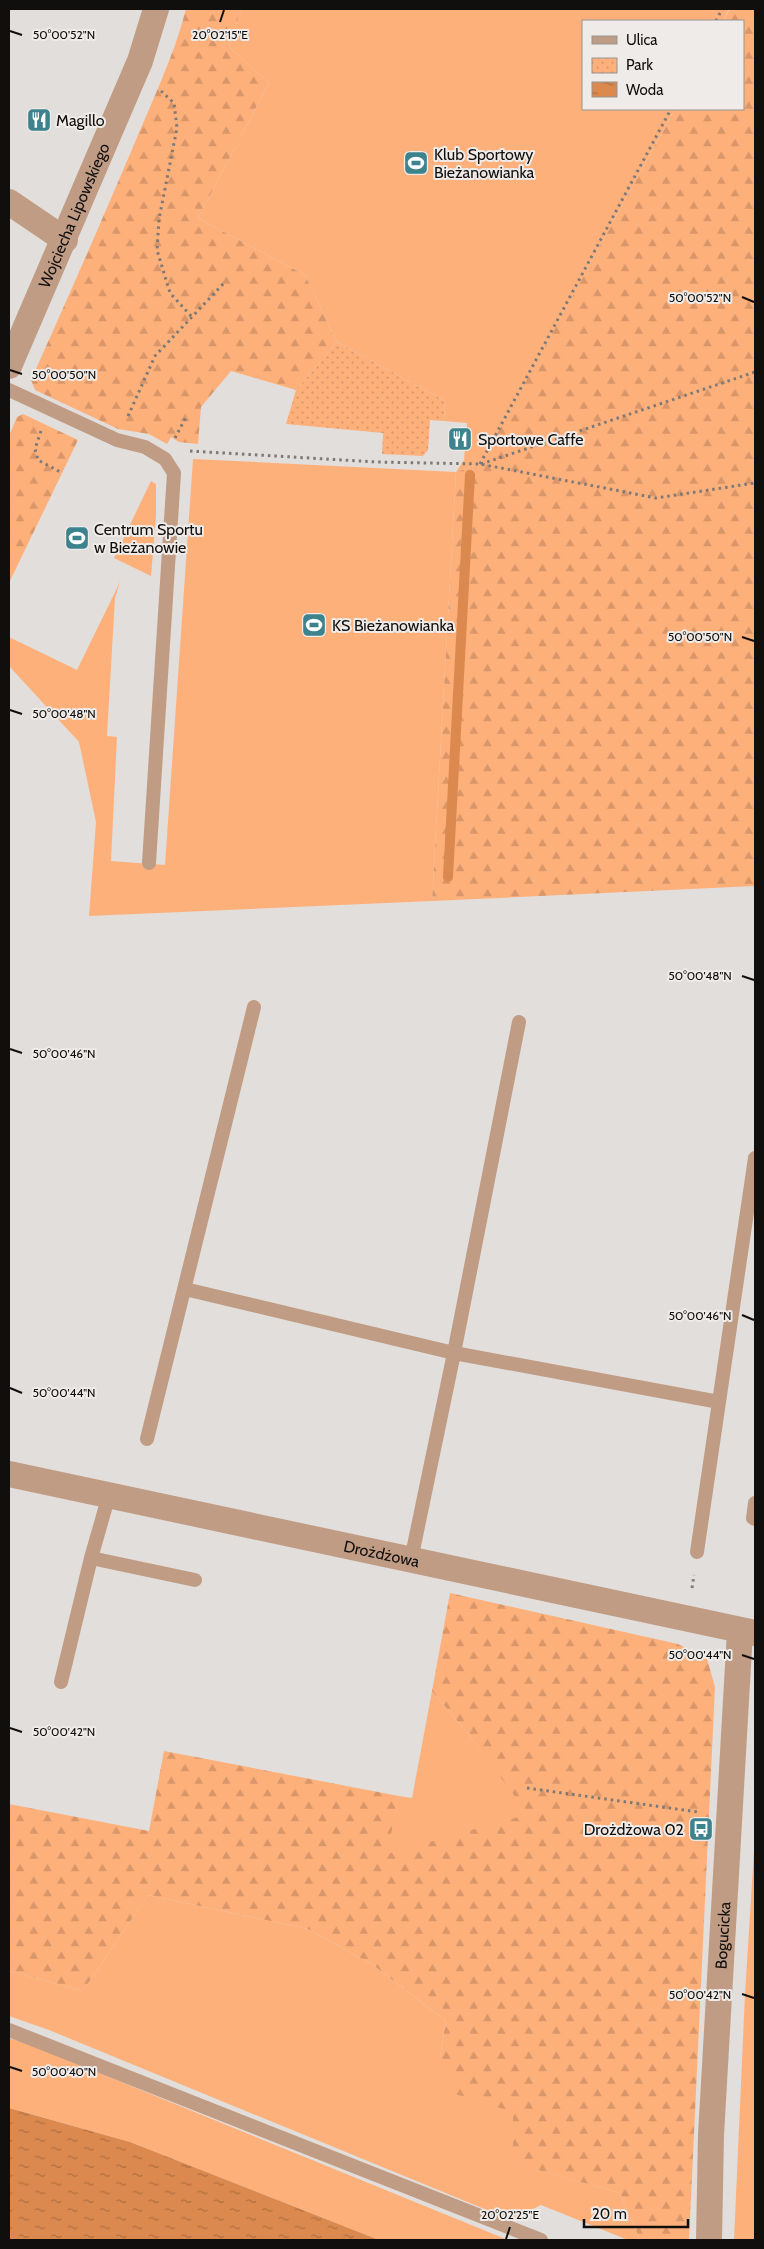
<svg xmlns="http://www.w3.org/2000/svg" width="764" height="2249" font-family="Cabin,sans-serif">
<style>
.green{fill:#feb07b}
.forest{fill:url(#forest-firs)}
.park{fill:url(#park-dots)}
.water{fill:url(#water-ripples)}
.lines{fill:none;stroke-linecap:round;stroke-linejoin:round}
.stream{stroke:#db894f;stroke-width:10}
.path{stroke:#7c7977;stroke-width:3;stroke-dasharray:2.5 4;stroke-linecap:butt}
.service{stroke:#c19c84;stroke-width:14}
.minor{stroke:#c19c84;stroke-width:26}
.ticks{fill:none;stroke:#110f0e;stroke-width:2}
.labels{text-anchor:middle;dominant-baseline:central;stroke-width:4;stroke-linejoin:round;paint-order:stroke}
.poi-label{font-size:16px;fill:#110f0e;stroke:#efebe8;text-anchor:start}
.street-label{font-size:16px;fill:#110f0e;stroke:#efebe8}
.ticks-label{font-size:12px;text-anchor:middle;fill:#110f0e;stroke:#efebe8;stroke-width:4;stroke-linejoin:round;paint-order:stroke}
</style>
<defs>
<pattern id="forest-firs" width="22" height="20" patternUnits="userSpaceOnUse" patternTransform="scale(1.25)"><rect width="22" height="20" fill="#feb07b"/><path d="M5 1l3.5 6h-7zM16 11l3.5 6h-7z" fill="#d99669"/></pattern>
<pattern id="park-dots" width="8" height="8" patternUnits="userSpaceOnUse" patternTransform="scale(1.25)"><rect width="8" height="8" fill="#feb07b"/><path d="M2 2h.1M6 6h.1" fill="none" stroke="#d99669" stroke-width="1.8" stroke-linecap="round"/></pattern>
<pattern id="water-ripples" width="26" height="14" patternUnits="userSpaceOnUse" patternTransform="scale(1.25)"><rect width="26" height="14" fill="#db894f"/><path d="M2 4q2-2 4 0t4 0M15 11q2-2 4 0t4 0" fill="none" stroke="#b06e40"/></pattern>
</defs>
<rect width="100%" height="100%" fill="#e2dedb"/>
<path class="green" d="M 241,9 L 729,9 L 723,21 L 583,21 L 583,109 L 675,109 L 480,464 L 456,472 L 432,901 L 89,916 L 96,822 L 79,742 L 9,666 L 9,637 L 77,670 L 120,582 L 115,598 L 107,736 L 117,737 L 111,861 L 165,865 L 193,459 L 456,472 L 464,460 L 467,423 L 444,421 L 445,401 L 337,342 L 305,275 L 198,218 L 269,83 L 229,47 Z
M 151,481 L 156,484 L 156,516 L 151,576 L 114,558 Z
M 432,1691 L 469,1735 L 529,1814 L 386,1855 L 399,1796 L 412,1798 Z
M 755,1835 L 755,2240 L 734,2240 L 745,1994 Z
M 148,1895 L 308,1929 L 373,1965 L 446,2021 L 440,2056 L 513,2112 L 514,2163 L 620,2193 L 639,2238 L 644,2240 L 628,2240 L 541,2205 L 511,2220 L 49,2030 L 9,2016 L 9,1971 L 83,1991 Z
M 9,2038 L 33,2046 L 508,2240 L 379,2240 L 130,2142 L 9,2108 Z"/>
<path class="forest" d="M 186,9 L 241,9 L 229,47 L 269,83 L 198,218 L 305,275 L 337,342 L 296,390 L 231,371 L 201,407 L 198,444 L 179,442 L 171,437 L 167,444 L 149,434 L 118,429 L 35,390 L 31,380 C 66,302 100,225 133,147 C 152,101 174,56 186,9 Z
M 730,9 L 755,9 L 755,886 L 432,901 L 456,472 L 480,464 L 675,109 L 743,109 L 743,21 L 723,21 Z
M 23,414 L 78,440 L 9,583 L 9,436 L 17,417 Z
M 450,1593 L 678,1644 L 707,1659 L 715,1687 L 689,2240 L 644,2240 L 639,2238 L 620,2193 L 513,2163 L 513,2112 L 455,2094 L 440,2056 L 446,2021 L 373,1965 L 308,1929 L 148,1895 L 83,1991 L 9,1971 L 9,1804 L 149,1831 L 164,1751 L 399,1796 L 387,1854 L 528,1814 L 469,1735 L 432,1691 Z"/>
<path class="park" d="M 337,342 L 445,401 L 444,421 L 430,420 L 428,450 L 423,456 L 382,454 L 383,433 L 286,424 L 296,390 Z"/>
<path class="water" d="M 9,2108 L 130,2142 L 379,2240 L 9,2240 Z"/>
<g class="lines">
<path class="stream" d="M 448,877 L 470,475"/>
<path class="path" d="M 716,21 L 722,9
M 161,91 L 174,103 L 177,128 L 159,219 L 157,250 L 170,293 L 192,317
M 128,416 L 155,356 L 224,283
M 41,431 L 35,449 L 38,460 L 62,473
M 175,438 L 186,417
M 190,451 L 377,462 L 480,464 L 656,498 L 755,483
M 480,464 L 671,109
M 481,464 L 755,372
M 692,1588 L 694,1575
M 527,1788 L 698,1812"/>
<path class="service" d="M 9,390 L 117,440 L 145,447 L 165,459 L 174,473 L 149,863
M 519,1022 L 454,1353 L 719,1402 L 755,1158
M 185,1289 L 454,1353 L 411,1560
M 147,1439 L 254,1007
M 755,1503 L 753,1518 L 755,1519
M 697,1552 L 719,1402
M 91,1558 L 195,1580
M 61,1682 L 91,1558 L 109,1495
M 9,2030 L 541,2240"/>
<g class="minor">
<path d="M 9,202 L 65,240"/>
<path id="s1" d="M 9,366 L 140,61 L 156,9"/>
<path id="s2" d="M 9,1474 L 755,1633"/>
<path id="s3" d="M 709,2240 L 711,2135 L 740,1631"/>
</g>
</g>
<path class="ticks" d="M 220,22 L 224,10M 10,31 L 22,35M 742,297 L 754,302M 10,370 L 22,374M 742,637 L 754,641M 10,710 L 22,714M 742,976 L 754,980M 10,1049 L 22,1053M 742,1315 L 754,1320M 10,1388 L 22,1393M 742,1655 L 754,1659M 10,1728 L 22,1732M 742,1994 L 754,1998M 10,2067 L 22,2071M 506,2239 L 510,2227"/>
<defs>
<symbol id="restaurant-square" viewBox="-11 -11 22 22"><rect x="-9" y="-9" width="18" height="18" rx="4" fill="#3d838e" stroke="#efebe8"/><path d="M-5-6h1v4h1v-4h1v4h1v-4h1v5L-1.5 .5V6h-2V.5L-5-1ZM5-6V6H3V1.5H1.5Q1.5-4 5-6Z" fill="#fff"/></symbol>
<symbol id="stadium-square" viewBox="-11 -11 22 22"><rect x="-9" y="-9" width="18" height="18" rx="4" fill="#3d838e" stroke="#efebe8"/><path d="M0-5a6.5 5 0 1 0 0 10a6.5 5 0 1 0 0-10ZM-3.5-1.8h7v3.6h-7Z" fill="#fff"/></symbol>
<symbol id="bus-square" viewBox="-11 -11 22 22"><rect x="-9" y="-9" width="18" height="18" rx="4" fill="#3d838e" stroke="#efebe8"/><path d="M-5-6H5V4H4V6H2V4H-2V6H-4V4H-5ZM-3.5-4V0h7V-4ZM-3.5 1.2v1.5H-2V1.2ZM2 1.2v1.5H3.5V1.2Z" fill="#fff"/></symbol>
</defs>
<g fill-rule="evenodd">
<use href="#restaurant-square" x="25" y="106" width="28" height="28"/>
<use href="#stadium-square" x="402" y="149" width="28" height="28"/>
<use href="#restaurant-square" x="446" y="425" width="28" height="28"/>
<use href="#stadium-square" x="63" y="524" width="28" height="28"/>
<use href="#stadium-square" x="300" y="611" width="28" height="28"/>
<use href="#bus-square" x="687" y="1815" width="28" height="28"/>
</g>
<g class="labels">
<g class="poi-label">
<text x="56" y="120">Magillo</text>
<text x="434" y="154">Klub Sportowy<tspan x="434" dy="18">Bieżanowianka</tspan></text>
<text x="478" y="439">Sportowe Caffe</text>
<text x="94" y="529">Centrum Sportu<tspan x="94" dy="18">w Bieżanowie</tspan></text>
<text x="332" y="625">KS Bieżanowianka</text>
<text x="684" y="1829" text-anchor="end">Drożdżowa 02</text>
</g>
<g class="street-label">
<text stroke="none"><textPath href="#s1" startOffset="164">Wojciecha Lipowskiego</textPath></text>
<text stroke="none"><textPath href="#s2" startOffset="381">Drożdżowa</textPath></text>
<text stroke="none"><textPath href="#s3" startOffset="305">Bogucicka</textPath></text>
</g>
</g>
<g class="ticks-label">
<text x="220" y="39">20°02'15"E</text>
<text x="64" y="39">50°00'52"N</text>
<text x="700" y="302">50°00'52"N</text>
<text x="64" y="379">50°00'50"N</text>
<text x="700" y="641">50°00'50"N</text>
<text x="64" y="718">50°00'48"N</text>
<text x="700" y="980">50°00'48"N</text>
<text x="64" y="1058">50°00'46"N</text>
<text x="700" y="1320">50°00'46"N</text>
<text x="64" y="1397">50°00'44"N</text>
<text x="700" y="1659">50°00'44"N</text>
<text x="64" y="1736">50°00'42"N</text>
<text x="700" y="1999">50°00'42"N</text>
<text x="64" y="2076">50°00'40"N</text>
<text x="510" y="2219">20°02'25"E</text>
</g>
<rect width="764" height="2249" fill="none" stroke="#110f0e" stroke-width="20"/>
<rect x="582" y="20" width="162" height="90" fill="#efebe8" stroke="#969391"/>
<rect x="592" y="36" width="25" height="8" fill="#c19c84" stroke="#969391"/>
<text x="626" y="45" font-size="15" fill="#110f0e">Ulica</text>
<rect x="592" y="58" width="25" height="15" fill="url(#park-dots)" stroke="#969391"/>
<text x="626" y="70" font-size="15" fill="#110f0e">Park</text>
<rect x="592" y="82" width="25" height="15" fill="url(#water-ripples)" stroke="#969391"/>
<text x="626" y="95" font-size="15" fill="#110f0e">Woda</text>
<path d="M584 2219v8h104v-8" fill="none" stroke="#110f0e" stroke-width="2.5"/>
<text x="592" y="2219" font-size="15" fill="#110f0e" stroke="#efebe8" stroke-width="4" paint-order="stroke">20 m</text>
</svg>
